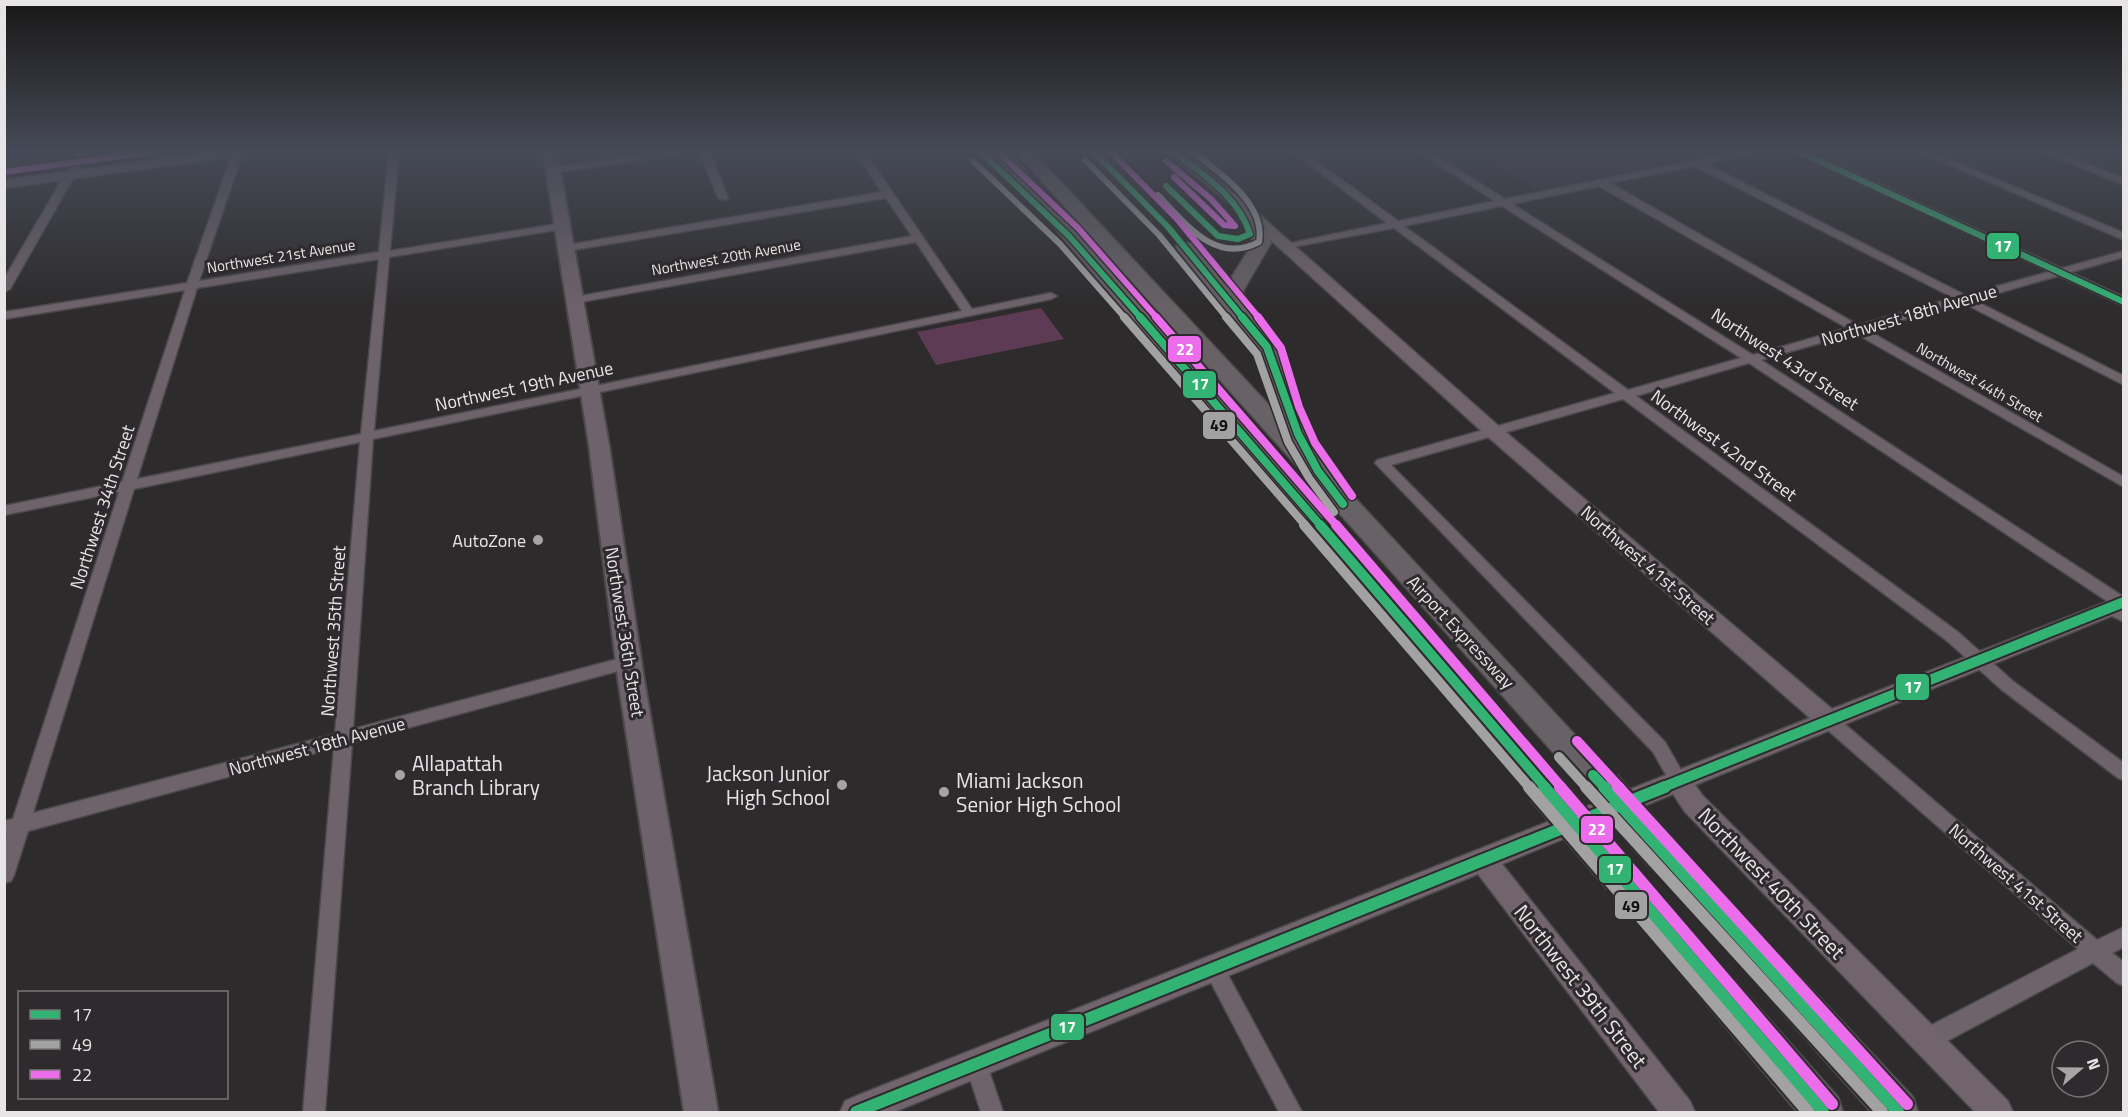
<svg xmlns="http://www.w3.org/2000/svg" width="2128" height="1117" font-family="'Titillium Web',sans-serif">
<style>
.built{fill:#372e34}
.green{fill:#5e3b55}
.lines{fill:none;stroke-linecap:round;stroke-linejoin:round}
.minor-casing{stroke:#4b494a;stroke-width:3}
.tertiary-casing{stroke:#4b494a;stroke-width:3}
.secondary-casing{stroke:#4b494a;stroke-width:3}
.primary-casing{stroke:#4b494a;stroke-width:4}
.motorway-casing{stroke:#4b494a;stroke-width:3}
.minor{fill:#6e626b;fill-rule:evenodd}
.tertiary{fill:#6e626b;fill-rule:evenodd}
.secondary{fill:#72646d;fill-rule:evenodd}
.primary{fill:#6e626c;fill-rule:evenodd}
.motorway{fill:#686166;fill-rule:evenodd}
.motorway-bridge-far1-casing{stroke:#4b494a;stroke-width:32;stroke-linecap:butt}
.motorway-bridge-casing{stroke:#4b494a;stroke-width:40;stroke-linecap:butt}
.motorway-bridge-far1{stroke:#686166;stroke-width:29}
.motorway-bridge{stroke:#686166;stroke-width:37}
.bus-1-far3-casing{stroke:#2e2a2d;stroke-width:9}
.bus-1-far2-casing{stroke:#2e2a2d;stroke-width:11}
.bus-1-far1-casing{stroke:#2e2a2d;stroke-width:14}
.bus-1-casing{stroke:#2e2a2d;stroke-width:16}
.bus-2-far3-casing{stroke:#2e2a2d;stroke-width:9}
.bus-2-far2-casing{stroke:#2e2a2d;stroke-width:11}
.bus-2-far1-casing{stroke:#2e2a2d;stroke-width:14}
.bus-2-casing{stroke:#2e2a2d;stroke-width:16}
.bus-3-far3-casing{stroke:#2e2a2d;stroke-width:9}
.bus-3-far2-casing{stroke:#2e2a2d;stroke-width:11}
.bus-3-far1-casing{stroke:#2e2a2d;stroke-width:14}
.bus-3-casing{stroke:#2e2a2d;stroke-width:16}
.bus-1-far3{stroke:#33b373;stroke-width:6}
.bus-1-far2{stroke:#33b373;stroke-width:8}
.bus-1-far1{stroke:#33b373;stroke-width:10}
.bus-1{stroke:#33b373;stroke-width:12}
.bus-2-far3{stroke:#a2a2a2;stroke-width:6}
.bus-2-far2{stroke:#a2a2a2;stroke-width:8}
.bus-2-far1{stroke:#a2a2a2;stroke-width:10}
.bus-2{stroke:#a2a2a2;stroke-width:12}
.bus-3-far3{stroke:#ec6dec;stroke-width:6}
.bus-3-far2{stroke:#ec6dec;stroke-width:8}
.bus-3-far1{stroke:#ec6dec;stroke-width:10}
.bus-3{stroke:#ec6dec;stroke-width:12}
.poi-dot{fill:#a7a4a6;stroke:#2e2a2d;stroke-width:2}
.labels{text-anchor:middle;dominant-baseline:central;stroke-width:6;stroke-linejoin:round;paint-order:stroke}
.far-street-label{font-size:15px;fill:#e8e5e7;stroke:#2e2a2d}
.street-label{font-size:18px;fill:#e8e5e7;stroke:#2e2a2d}
.poi-label{font-size:18px;fill:#e8e5e7;stroke:#2e2a2d;text-anchor:end}
.near-poi-label{font-size:21px;fill:#e8e5e7;stroke:#2e2a2d;text-anchor:start}
.near-street-label{font-size:21px;fill:#e8e5e7;stroke:#2e2a2d}
.line-badge{stroke:#2e2a2d;stroke-width:2}
.badge-label{font-size:16px;text-anchor:middle;font-weight:bold;fill:#fff}
.pale-badge-label{font-size:16px;text-anchor:middle;font-weight:bold;fill:#111}
</style>
<rect width="100%" height="100%" fill="#2d2b2c"/>
<path class="built" d="M 1476,152 L 1723,152 L 1537,190 Z"/>
<path class="green" d="M 1041,308 L 1064,339 L 936,365 L 917,332 Z"/>
<g class="lines">
<defs>
<path id="minor" d="M 78,152 L 88,152 L 10,289 L 4,292 L 4,279 Z
M 233,152 L 243,152 L 199,281 L 379,252 L 389,152 L 399,152 L 390,251 L 563,223 L 568,226 L 563,229 L 389,257 L 374,431 L 962,311 L 916,242 L 575,303 L 569,300 L 575,297 L 912,236 L 886,198 L 567,251 L 562,248 L 567,245 L 882,192 L 855,152 L 865,152 L 972,309 L 1051,293 L 1057,296 L 1051,299 L 373,439 L 353,729 L 629,656 L 635,658 L 637,662 L 635,666 L 629,668 L 352,743 L 325,1112 L 303,1112 L 334,748 L 28,831 L 14,875 L 11,881 L 4,883 L 4,844 L 7,836 L 4,837 L 4,821 L 13,819 L 119,492 L 4,515 L 4,506 L 122,482 L 185,290 L 4,319 L 4,312 L 187,283 ZM 379,259 L 361,434 L 137,479 L 197,288 ZM 360,442 L 335,734 L 33,813 L 134,489 Z
M 658,152 L 681,152 L 676,155 L 554,173 L 549,170 L 554,167 Z
M 700,152 L 710,152 L 728,198 L 726,200 L 718,198 Z
M 1293,152 L 1304,152 L 1398,221 L 1495,201 L 1419,152 L 1430,152 L 1505,199 L 1736,152 L 1754,152 L 1706,164 L 1965,295 L 2124,251 L 2124,257 L 1974,300 L 2124,376 L 2124,385 L 1963,303 L 1867,330 L 2124,477 L 2124,487 L 1855,333 L 1761,360 L 2124,597 L 2124,622 L 2104,612 L 2102,608 L 2110,603 L 1749,363 L 1636,396 L 1958,632 L 2014,682 L 2124,763 L 2124,780 L 2118,778 L 2002,690 L 1946,640 L 1623,399 L 1391,465 L 1665,742 L 1688,782 L 1685,787 L 1679,789 L 1673,787 L 1653,752 L 1375,463 L 1377,460 L 1615,393 L 1394,228 L 1282,249 L 1282,245 L 1286,244 L 1387,223 ZM 1695,166 L 1954,298 L 1858,325 L 1610,183 ZM 1599,186 L 1847,328 L 1753,355 L 1512,204 ZM 1502,206 L 1741,358 L 1628,390 L 1404,226 Z
M 1919,152 L 1932,152 L 2124,233 L 2124,240 Z
M 2043,152 L 2056,152 L 2124,178 L 2124,185 Z
M 1828,713 L 1834,715 L 2097,940 L 2124,927 L 2124,947 L 2112,953 L 2124,962 L 2124,986 L 2117,983 L 2093,963 L 1934,1048 L 1926,1051 L 1918,1048 L 1915,1040 L 1918,1032 L 2078,949 L 1822,725 L 1819,720 L 1822,715 Z
M 1214,959 L 1221,962 L 1302,1112 L 1279,1112 L 1204,969 L 1207,962 Z
M 976,1053 L 984,1056 L 1003,1112 L 981,1112 L 965,1064 L 968,1056 Z"/>
<path id="tertiary" d="M 1794,152 L 1809,152 L 2124,297 L 2124,306 Z"/>
<path id="secondary" d="M 211,152 L 245,152 L 239,156 L 4,188 L 4,180 Z
M 1168,152 L 1182,152 L 1253,209 L 1501,428 L 1832,709 L 2124,595 L 2124,611 L 1695,785 L 1703,796 L 2008,1101 L 2013,1112 L 1975,1112 L 1685,812 L 1673,794 L 1502,864 L 1690,1101 L 1695,1112 L 1659,1112 L 1478,874 L 894,1112 L 840,1112 L 845,1101 L 856,1096 L 1810,718 L 1487,436 L 1243,215 Z"/>
<path id="primary" d="M 543,152 L 557,152 L 609,445 L 644,679 L 718,1112 L 684,1112 L 618,679 L 589,445 Z"/>
<path id="motorway" d="M 991,152 L 1008,152 L 1547,767 L 1551,776 L 1547,785 L 1535,789 L 1523,785 Z
M 1016,152 L 1033,152 L 1282,419 L 1273,400 L 1265,363 L 1176,247 L 1178,243 L 1192,243 L 1226,286 L 1253,243 L 1248,221 L 1257,216 L 1263,217 L 1271,243 L 1243,291 L 1251,316 L 1287,362 L 1295,400 L 1321,451 L 1316,456 L 1590,751 L 1595,760 L 1590,769 L 1579,773 L 1568,769 Z
M 1666,843 L 1678,847 L 1913,1097 L 1918,1112 L 1871,1112 L 1654,869 L 1649,858 L 1654,847 Z
M 1621,862 L 1633,866 L 1838,1097 L 1843,1112 L 1797,1112 L 1609,888 L 1603,877 L 1609,866 Z"/>
</defs>
<use href="#minor" class="minor-casing"/>
<use href="#tertiary" class="tertiary-casing"/>
<use href="#secondary" class="secondary-casing"/>
<use href="#primary" class="primary-casing"/>
<use href="#motorway" class="motorway-casing"/>
<use href="#minor" class="minor"/>
<use href="#tertiary" class="tertiary"/>
<use href="#secondary" class="secondary"/>
<use href="#primary" class="primary"/>
<use href="#motorway" class="motorway"/>
<defs>
<path id="motorway-bridge-far1" d="M 1579,760 L 1604,788
M 1535,776 L 1545,788"/>
<path id="motorway-bridge" d="M 1544,787 L 1621,877
M 1603,787 L 1666,858"/>
</defs>
<use href="#motorway-bridge-far1" class="motorway-bridge-far1-casing"/>
<use href="#motorway-bridge" class="motorway-bridge-casing"/>
<use href="#motorway-bridge-far1" class="motorway-bridge-far1"/>
<use href="#motorway-bridge" class="motorway-bridge"/>
<defs>
<path id="bus-1-far3" d="M 981,152 L 1069,236 L 1141,318
M 1094,152 L 1168,227 L 1243,318
M 1800,152 L 2124,302
M 1166,186 L 1218,236 L 1238,239 L 1250,234 C 1238,196 1204,176 1174,152"/>
<path id="bus-1-far2" d="M 1140,317 L 1321,526
M 1242,317 L 1267,347 L 1298,434 L 1318,471 L 1343,504"/>
<path id="bus-1-far1" d="M 1320,525 L 1546,788
M 1593,775 L 1605,788
M 1661,788 L 2124,602"/>
<path id="bus-1" d="M 1544,787 L 1823,1112
M 1604,787 L 1898,1112
M 856,1112 L 1665,787"/>
<path id="bus-2-far3" d="M 1085,160 L 1159,235 L 1227,318
M 973,161 L 1060,244 L 1125,318
M 1158,195 C 1186,224 1215,265 1259,242 C 1266,204 1220,173 1193,152"/>
<path id="bus-2-far2" d="M 1124,317 L 1306,526
M 1226,317 L 1257,354 L 1288,442 L 1309,478 L 1334,512"/>
<path id="bus-2-far1" d="M 1304,525 L 1530,788
M 1559,757 L 1587,788"/>
<path id="bus-2" d="M 1529,787 L 1808,1112
M 1586,787 L 1882,1112"/>
<path id="bus-3-far3" d="M 998,152 L 1078,228 L 1157,318
M 1111,152 L 1177,219 L 1259,318
M 1166,161 L 1211,199 L 1235,226 L 1224,225 L 1174,177
M 4,172 L 151,152"/>
<path id="bus-3-far2" d="M 1156,317 L 1337,526
M 1258,317 L 1281,348 L 1299,407 L 1315,443 L 1352,496"/>
<path id="bus-3-far1" d="M 1336,525 L 1562,788
M 1577,741 L 1620,788"/>
<path id="bus-3" d="M 1560,787 L 1832,1104
M 1618,787 L 1907,1104"/>
</defs>
<use href="#bus-1-far3" class="bus-1-far3-casing"/>
<use href="#bus-1-far2" class="bus-1-far2-casing"/>
<use href="#bus-1-far1" class="bus-1-far1-casing"/>
<use href="#bus-1" class="bus-1-casing"/>
<use href="#bus-2-far3" class="bus-2-far3-casing"/>
<use href="#bus-2-far2" class="bus-2-far2-casing"/>
<use href="#bus-2-far1" class="bus-2-far1-casing"/>
<use href="#bus-2" class="bus-2-casing"/>
<use href="#bus-3-far3" class="bus-3-far3-casing"/>
<use href="#bus-3-far2" class="bus-3-far2-casing"/>
<use href="#bus-3-far1" class="bus-3-far1-casing"/>
<use href="#bus-3" class="bus-3-casing"/>
<use href="#bus-1-far3" class="bus-1-far3"/>
<use href="#bus-1-far2" class="bus-1-far2"/>
<use href="#bus-1-far1" class="bus-1-far1"/>
<use href="#bus-1" class="bus-1"/>
<use href="#bus-2-far3" class="bus-2-far3"/>
<use href="#bus-2-far2" class="bus-2-far2"/>
<use href="#bus-2-far1" class="bus-2-far1"/>
<use href="#bus-2" class="bus-2"/>
<use href="#bus-3-far3" class="bus-3-far3"/>
<use href="#bus-3-far2" class="bus-3-far2"/>
<use href="#bus-3-far1" class="bus-3-far1"/>
<use href="#bus-3" class="bus-3"/>
</g>
<linearGradient id="sky" x2="0" y2="1"><stop stop-color="#191818"/><stop offset="0.49" stop-color="#464a56"/><stop offset="1" stop-color="#464a56" stop-opacity="0"/></linearGradient>
<rect width="2128" height="308" fill="url(#sky)"/>
<g class="poi-dot">
<circle cx="538" cy="540" r="6"/>
<circle cx="400" cy="775" r="6"/>
<circle cx="842" cy="785" r="6"/>
<circle cx="944" cy="792" r="6"/>
</g>
<g class="labels">
<g class="far-street-label">
<text transform="translate(281 256) rotate(-9)">Northwest 21st Avenue</text>
<text transform="translate(726 257) rotate(-10)">Northwest 20th Avenue</text>
<text transform="translate(1980 382) rotate(30)">Northwest 44th Street</text>
</g>
<g class="street-label">
<text transform="translate(1909 315) rotate(-16)">Northwest 18th Avenue</text>
<text transform="translate(1785 359) rotate(33)">Northwest 43rd Street</text>
<text transform="translate(524 386) rotate(-12)">Northwest 19th Avenue</text>
<text transform="translate(1724 445) rotate(36)">Northwest 42nd Street</text>
<text transform="translate(102 507) rotate(-72)">Northwest 34th Street</text>
<text transform="translate(1648 565) rotate(41)">Northwest 41st Street</text>
<text transform="translate(333 631) rotate(-86)">Northwest 35th Street</text>
<text transform="translate(625 632) rotate(81)">Northwest 36th Street</text>
<text transform="translate(1461 632) rotate(47)">Airport Expressway</text>
<text transform="translate(317 746) rotate(-15)">Northwest 18th Avenue</text>
<text transform="translate(2016 883) rotate(41)">Northwest 41st Street</text>
</g>
<g class="poi-label">
<text x="526" y="540">AutoZone</text>
</g>
<g class="near-poi-label">
<text x="412" y="763">Allapattah<tspan x="412" dy="24">Branch Library</tspan></text>
<text x="830" y="773" text-anchor="end">Jackson Junior<tspan x="830" dy="24">High School</tspan></text>
<text x="956" y="780">Miami Jackson<tspan x="956" dy="24">Senior High School</tspan></text>
</g>
<g class="near-street-label">
<text transform="translate(1772 883) rotate(46)">Northwest 40th Street</text>
<text transform="translate(1581 986) rotate(52)">Northwest 39th Street</text>
</g>
</g>
<g class="line-badge">
<rect x="1986" y="232" width="34" height="28" rx="6" fill="#33b373"/>
<rect x="1167" y="335" width="35" height="28" rx="6" fill="#ec6dec"/>
<rect x="1182" y="370" width="35" height="29" rx="6" fill="#33b373"/>
<rect x="1202" y="411" width="34" height="29" rx="6" fill="#a2a2a2"/>
<rect x="1895" y="673" width="35" height="28" rx="6" fill="#33b373"/>
<rect x="1580" y="815" width="34" height="29" rx="6" fill="#ec6dec"/>
<rect x="1598" y="855" width="34" height="29" rx="6" fill="#33b373"/>
<rect x="1614" y="891" width="34" height="29" rx="6" fill="#a2a2a2"/>
<rect x="1050" y="1013" width="35" height="28" rx="6" fill="#33b373"/>
</g>
<g class="badge-label">
<text x="2003" y="252">17</text>
<text x="1185" y="355">22</text>
<text x="1200" y="390">17</text>
<text x="1913" y="693">17</text>
<text x="1597" y="835">22</text>
<text x="1615" y="875">17</text>
<text x="1067" y="1033">17</text>
</g>
<g class="pale-badge-label">
<text x="1219" y="431">49</text>
<text x="1631" y="912">49</text>
</g>
<rect width="2128" height="1117" fill="none" stroke="#e8e5e7" stroke-width="12"/>
<rect x="18" y="991" width="210" height="108" fill="#2e2a2d" stroke="#787577" stroke-width="1.5"/>
<rect x="30" y="1010" width="30" height="9" fill="#33b373" stroke="#787577" stroke-width="1.5"/>
<text x="72" y="1021" font-size="18" fill="#e8e5e7">17</text>
<rect x="30" y="1040" width="30" height="9" fill="#a2a2a2" stroke="#787577" stroke-width="1.5"/>
<text x="72" y="1051" font-size="18" fill="#e8e5e7">49</text>
<rect x="30" y="1070" width="30" height="9" fill="#ec6dec" stroke="#787577" stroke-width="1.5"/>
<text x="72" y="1081" font-size="18" fill="#e8e5e7">22</text>
<g transform="translate(2080 1069) rotate(70)"><circle r="28" fill="#2e2a2d" stroke="#787577" stroke-width="1.5"/>
<path d="M0-4.5L10 22L0 15L-10 22Z" fill="#a7a4a6"/>
<text y="-9" font-size="16" font-weight="bold" text-anchor="middle" fill="#e8e5e7">N</text>
</g>
</svg>
